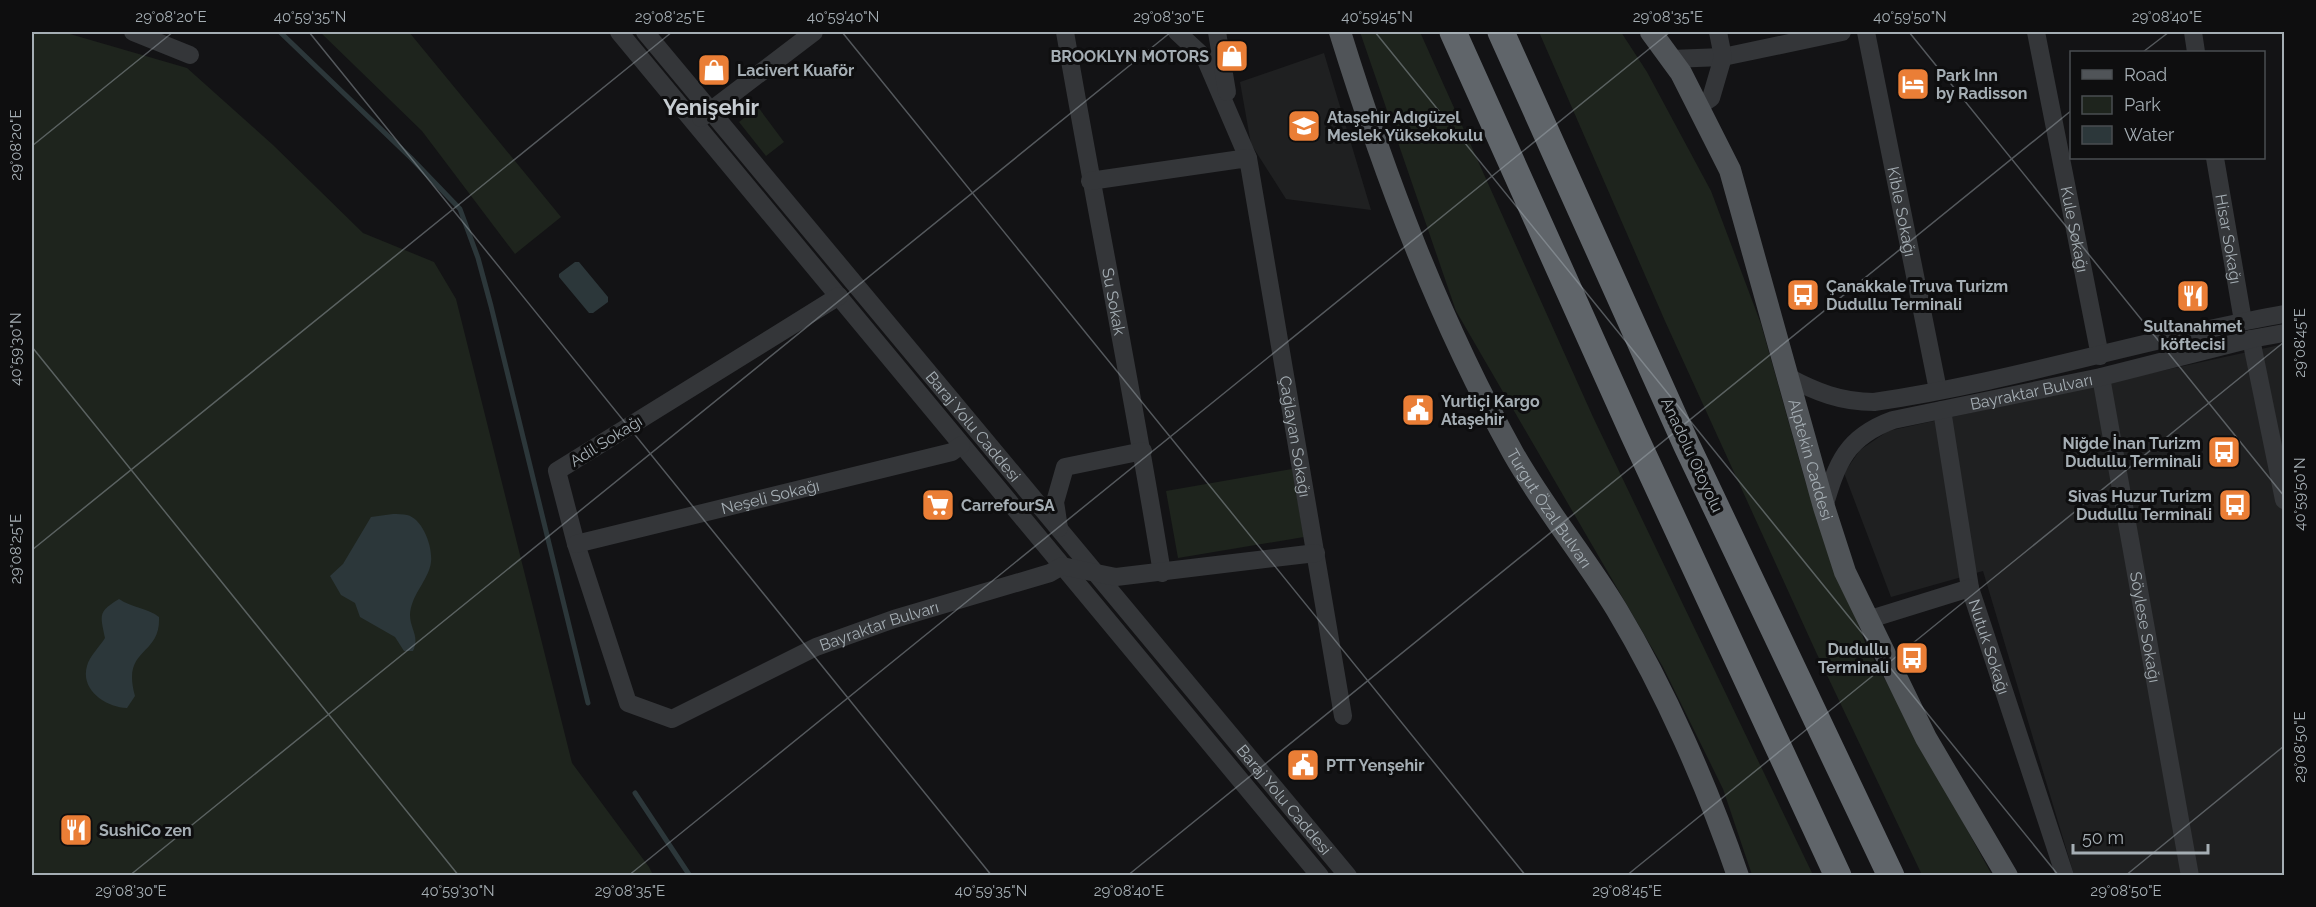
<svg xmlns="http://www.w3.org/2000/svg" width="2316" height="907" font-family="Raleway,sans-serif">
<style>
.built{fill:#1f2021}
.green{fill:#1e241d}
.water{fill:#2c373a}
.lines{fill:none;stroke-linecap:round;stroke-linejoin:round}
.stream{stroke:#2c373a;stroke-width:5}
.minor{stroke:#343639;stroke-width:18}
.major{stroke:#505458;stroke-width:22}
.highway{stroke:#60656a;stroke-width:27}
.ticks{fill:none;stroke:#a5aeb4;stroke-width:1.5;stroke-opacity:0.45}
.labels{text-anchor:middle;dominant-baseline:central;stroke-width:6;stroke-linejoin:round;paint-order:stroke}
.poi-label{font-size:16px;font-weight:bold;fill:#a5aeb4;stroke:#0e0e0f;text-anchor:start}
.street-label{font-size:16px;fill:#a5aeb4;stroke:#0e0e0f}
.district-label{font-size:22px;font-weight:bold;fill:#c6ccd1;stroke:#0e0e0f}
.neatline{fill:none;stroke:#a5aeb4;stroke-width:2}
.ticks-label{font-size:15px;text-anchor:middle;fill:#a5aeb4}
</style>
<rect width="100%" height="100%" fill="#131315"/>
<path class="built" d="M 1324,53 L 1371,210 L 1286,199 L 1251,144 L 1240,82 Z
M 2284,344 L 2284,875 L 2074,875 L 1983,571 L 1891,597 L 1844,473 L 1860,450 L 1888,431 Z"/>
<path class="green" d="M 32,32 L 63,32 L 187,68 L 273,145 L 363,233 L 434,262 L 456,299 L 572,763 L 649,867 L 653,875 L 32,875 Z
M 320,32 L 409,32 L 561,217 L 515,254 L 422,131 Z
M 1360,32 L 1420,32 L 1593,417 L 1813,875 L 1752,875 L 1723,789 L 1663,667 L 1456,311 Z
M 1539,32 L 1621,32 L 1647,72 L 1711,191 L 1761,324 L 1806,484 L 1866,645 L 1992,875 L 1922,875 L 1816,652 L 1665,321 Z
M 758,107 L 784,142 L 766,156 L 739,122 Z
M 1292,469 L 1304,537 L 1178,558 L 1166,491 Z"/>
<path class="water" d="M 575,262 L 579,262 L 608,297 L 608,302 L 593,313 L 589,313 L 559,277 L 559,274 Z
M 393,514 C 397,514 403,514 407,515 C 424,519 435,552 430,567 C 425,584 411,596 410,615 C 410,629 420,636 413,651 L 404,651 L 395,637 L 360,617 L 355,603 L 341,595 L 330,576 L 343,564 L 371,517 Z
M 119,599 C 132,608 148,608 159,617 C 161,657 121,647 135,696 L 127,708 C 106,707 80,690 87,666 C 89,657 100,646 105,638 C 100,614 98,612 119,599 Z"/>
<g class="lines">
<path class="stream" d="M 280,32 L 411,158 L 460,209 L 478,258 L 491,306 L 588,703
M 635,793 L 690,876"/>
<g class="minor">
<path d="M 133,32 L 190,55"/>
<path d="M 619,32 L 1320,876"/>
<path id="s1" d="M 645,32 L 1348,876"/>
<path id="s2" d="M 1065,32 C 1096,212 1133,392 1162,573"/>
<path d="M 1177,32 L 1205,58 L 1248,158"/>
<path d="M 1217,32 L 1227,92"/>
<path id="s3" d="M 1866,32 L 1938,390"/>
<path id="s4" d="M 2036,32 L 2100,356"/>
<path d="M 2193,32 L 2196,52"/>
<path d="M 1671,59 L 1723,57 L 1842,32"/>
<path d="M 1699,106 L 1711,98 L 1723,57 L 1718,32"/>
<path d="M 701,118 L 814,32"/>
<path id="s5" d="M 2215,158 L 2243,321"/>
<path id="s6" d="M 1090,181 L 1248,158 L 1343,716"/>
<path id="s7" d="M 839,296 L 557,471 L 576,544 L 628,703 L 672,719 L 816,647 L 894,619 L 1050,573 L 1062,566 L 1116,577 L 1316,553"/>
<path d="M 2251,339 L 2284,500"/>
<path d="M 1788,377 C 1816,392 1841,402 1874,402 C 2012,382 2147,338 2284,314"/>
<path id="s8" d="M 2101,377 L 2190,876"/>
<path id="s9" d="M 1942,410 L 1970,588 L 2065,876"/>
<path id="s10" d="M 1824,507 C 1837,463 1846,437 1893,420 L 2101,377 L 2251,339 L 2284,333"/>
<path d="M 1059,528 L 1055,502 L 1065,467 L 1143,451"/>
<path id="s11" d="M 576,544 L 952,452 L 961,445"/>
<path d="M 1867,620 L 1970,588"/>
</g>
<g class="major">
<path id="s12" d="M 1340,32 C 1385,177 1439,320 1513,453 C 1544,508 1585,557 1617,610 C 1665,690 1708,788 1738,876"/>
<path id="s13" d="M 1651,32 L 1681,73 L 1730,170 L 1824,507 L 1845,572 L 1926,738 L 2007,876"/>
</g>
<path class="highway" d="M 1453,32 L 1634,435 L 1838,876
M 1501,32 L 1687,446 L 1891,876"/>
</g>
<path class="ticks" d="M 309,32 L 992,876M 842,32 L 1526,876M 1375,32 L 2059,876M 1909,32 L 2284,496M 2143,52 L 2169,32M 32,146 L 173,32M 32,347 L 459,876M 32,550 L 672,32M 129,876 L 1171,32M 628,876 L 1670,32M 1127,876 L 2072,110M 1626,876 L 2284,342M 2125,876 L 2284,746"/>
<defs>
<symbol id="shop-square" viewBox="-11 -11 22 22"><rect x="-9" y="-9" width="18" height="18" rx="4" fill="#ea7e36" stroke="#0e0e0f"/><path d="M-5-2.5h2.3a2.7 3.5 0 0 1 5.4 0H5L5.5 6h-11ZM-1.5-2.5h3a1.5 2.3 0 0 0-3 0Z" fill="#fff"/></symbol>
<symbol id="hotel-square" viewBox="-11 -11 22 22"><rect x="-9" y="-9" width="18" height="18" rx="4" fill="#ea7e36" stroke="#0e0e0f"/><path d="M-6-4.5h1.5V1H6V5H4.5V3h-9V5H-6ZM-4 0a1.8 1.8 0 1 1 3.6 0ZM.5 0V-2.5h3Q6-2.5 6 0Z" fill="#fff"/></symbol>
<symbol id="school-square" viewBox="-11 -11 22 22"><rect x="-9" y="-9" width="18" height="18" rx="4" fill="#ea7e36" stroke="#0e0e0f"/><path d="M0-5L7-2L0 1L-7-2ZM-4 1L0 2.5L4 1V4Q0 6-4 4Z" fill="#fff"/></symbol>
<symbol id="bus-square" viewBox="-11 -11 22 22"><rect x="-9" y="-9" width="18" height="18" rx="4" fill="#ea7e36" stroke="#0e0e0f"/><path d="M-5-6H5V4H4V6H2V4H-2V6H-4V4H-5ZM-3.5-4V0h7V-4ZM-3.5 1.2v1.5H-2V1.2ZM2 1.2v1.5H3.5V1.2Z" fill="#fff"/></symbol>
<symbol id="restaurant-square" viewBox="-11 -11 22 22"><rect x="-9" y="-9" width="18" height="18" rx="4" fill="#ea7e36" stroke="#0e0e0f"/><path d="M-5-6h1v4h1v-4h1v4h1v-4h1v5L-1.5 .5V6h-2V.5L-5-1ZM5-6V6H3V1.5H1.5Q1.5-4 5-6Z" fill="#fff"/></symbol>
<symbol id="civic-square" viewBox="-11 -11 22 22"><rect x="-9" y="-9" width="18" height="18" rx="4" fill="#ea7e36" stroke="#0e0e0f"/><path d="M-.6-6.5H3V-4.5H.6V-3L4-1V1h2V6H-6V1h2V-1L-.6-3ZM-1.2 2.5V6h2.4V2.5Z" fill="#fff"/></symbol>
<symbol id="supermarket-square" viewBox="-11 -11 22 22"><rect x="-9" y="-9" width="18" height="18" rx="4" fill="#ea7e36" stroke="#0e0e0f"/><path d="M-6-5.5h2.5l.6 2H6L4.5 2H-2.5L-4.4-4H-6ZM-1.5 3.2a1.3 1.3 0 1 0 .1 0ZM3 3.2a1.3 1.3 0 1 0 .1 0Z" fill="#fff"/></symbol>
</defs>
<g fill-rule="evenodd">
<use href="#shop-square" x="1213" y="37" width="38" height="38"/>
<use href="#shop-square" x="695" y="51" width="38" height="38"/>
<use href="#hotel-square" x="1894" y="65" width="38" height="38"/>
<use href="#school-square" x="1285" y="107" width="38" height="38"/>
<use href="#bus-square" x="1784" y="276" width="38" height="38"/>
<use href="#restaurant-square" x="2174" y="277" width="38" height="38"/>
<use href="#civic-square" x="1399" y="391" width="38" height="38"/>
<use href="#bus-square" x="2205" y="433" width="38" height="38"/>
<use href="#supermarket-square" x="919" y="486" width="38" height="38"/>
<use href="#bus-square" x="2216" y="486" width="38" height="38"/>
<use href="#bus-square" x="1893" y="639" width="38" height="38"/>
<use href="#civic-square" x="1284" y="746" width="38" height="38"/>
<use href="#restaurant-square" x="57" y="811" width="38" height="38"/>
</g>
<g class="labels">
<g class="poi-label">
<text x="1209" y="56" text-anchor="end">BROOKLYN MOTORS</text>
<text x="737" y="70">Lacivert Kuaför</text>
<text x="1936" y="75">Park Inn<tspan x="1936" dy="18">by Radisson</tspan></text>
<text x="1327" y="117">Ataşehir Adıgüzel<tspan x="1327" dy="18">Meslek Yüksekokulu</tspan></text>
<text x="1826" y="286">Çanakkale Truva Turizm<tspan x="1826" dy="18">Dudullu Terminali</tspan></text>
<text x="2193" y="326" text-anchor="middle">Sultanahmet<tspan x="2193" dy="18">köftecisi</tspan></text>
<text x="1441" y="401">Yurtiçi Kargo<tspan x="1441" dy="18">Ataşehir</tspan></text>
<text x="2201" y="443" text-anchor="end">Niğde İnan Turizm<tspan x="2201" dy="18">Dudullu Terminali</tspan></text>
<text x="2212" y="496" text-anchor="end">Sivas Huzur Turizm<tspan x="2212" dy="18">Dudullu Terminali</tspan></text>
<text x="961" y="505">CarrefourSA</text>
<text x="1889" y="649" text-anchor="end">Dudullu<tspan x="1889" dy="18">Terminali</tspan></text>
<text x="1326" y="765">PTT Yenşehir</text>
<text x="99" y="830">SushiCo zen</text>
</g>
<g class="street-label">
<text stroke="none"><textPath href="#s3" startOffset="183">Kible Sokağı</textPath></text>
<text stroke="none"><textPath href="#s4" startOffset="201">Kule Sokağı</textPath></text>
<text stroke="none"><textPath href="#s5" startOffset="82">Hisar Sokağı</textPath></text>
<text stroke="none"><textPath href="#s2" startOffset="274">Su Sokak</textPath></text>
<text stroke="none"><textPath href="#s10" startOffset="258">Bayraktar Bulvarı</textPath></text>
<text stroke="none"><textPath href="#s1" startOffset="513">Baraj Yolu Caddesi</textPath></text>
<text stroke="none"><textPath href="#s6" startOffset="442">Çağlayan Sokağı</textPath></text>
<text transform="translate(606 441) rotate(-32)">Adil Sokağı</text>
<text transform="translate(1692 455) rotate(65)">Anadolu Otoyolu</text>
<text stroke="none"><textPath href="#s13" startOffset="460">Alptekin Caddesi</textPath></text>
<text stroke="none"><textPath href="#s11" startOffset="200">Neşeli Sokağı</textPath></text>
<text stroke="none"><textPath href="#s12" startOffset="522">Turgut Özal Bulvarı</textPath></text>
<text stroke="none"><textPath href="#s7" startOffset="849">Bayraktar Bulvarı</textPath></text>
<text stroke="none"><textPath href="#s8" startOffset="254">Söylese Sokağı</textPath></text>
<text stroke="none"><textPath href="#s9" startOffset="242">Nutuk Sokağı</textPath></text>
<text stroke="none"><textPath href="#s1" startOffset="999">Baraj Yolu Caddesi</textPath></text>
</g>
<g class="district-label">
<text x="711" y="107">Yenişehir</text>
</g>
</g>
<rect width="2316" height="907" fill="none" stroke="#0e0e0f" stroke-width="66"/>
<rect x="2070" y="51" width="195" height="108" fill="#0e0e0f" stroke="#4a4e51" stroke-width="1.5"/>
<rect x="2082" y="70" width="30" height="9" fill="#505458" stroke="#4a4e51" stroke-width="1.5"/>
<text x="2124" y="81" font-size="18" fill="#a5aeb4">Road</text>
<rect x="2082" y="96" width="30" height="18" fill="#1e241d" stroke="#4a4e51" stroke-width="1.5"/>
<text x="2124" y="111" font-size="18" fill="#a5aeb4">Park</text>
<rect x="2082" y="126" width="30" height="18" fill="#2c373a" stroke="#4a4e51" stroke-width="1.5"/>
<text x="2124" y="141" font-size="18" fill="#a5aeb4">Water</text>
<path d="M2073 844v9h135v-9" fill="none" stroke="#a5aeb4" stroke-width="3"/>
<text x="2082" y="844" font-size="18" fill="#a5aeb4" stroke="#0e0e0f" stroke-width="4.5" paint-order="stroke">50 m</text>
<rect x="33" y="33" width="2250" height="841" class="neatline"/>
<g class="ticks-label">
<text x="171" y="22">29°08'20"E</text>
<text x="310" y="22">40°59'35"N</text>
<text x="670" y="22">29°08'25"E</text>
<text x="843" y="22">40°59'40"N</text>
<text x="1169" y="22">29°08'30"E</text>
<text x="1377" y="22">40°59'45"N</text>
<text x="1668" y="22">29°08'35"E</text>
<text x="1910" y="22">40°59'50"N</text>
<text x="2167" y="22">29°08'40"E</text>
<text transform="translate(16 145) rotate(-90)" y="5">29°08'20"E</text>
<text transform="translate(2300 343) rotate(-90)" y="5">29°08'45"E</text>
<text transform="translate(16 349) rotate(-90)" y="5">40°59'30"N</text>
<text transform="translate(2300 494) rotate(-90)" y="5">40°59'50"N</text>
<text transform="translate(16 549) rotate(-90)" y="5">29°08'25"E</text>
<text transform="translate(2300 747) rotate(-90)" y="5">29°08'50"E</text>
<text x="131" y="896">29°08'30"E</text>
<text x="458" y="896">40°59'30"N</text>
<text x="630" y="896">29°08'35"E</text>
<text x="991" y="896">40°59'35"N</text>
<text x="1129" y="896">29°08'40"E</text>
<text x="1627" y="896">29°08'45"E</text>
<text x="2126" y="896">29°08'50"E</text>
</g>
</svg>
